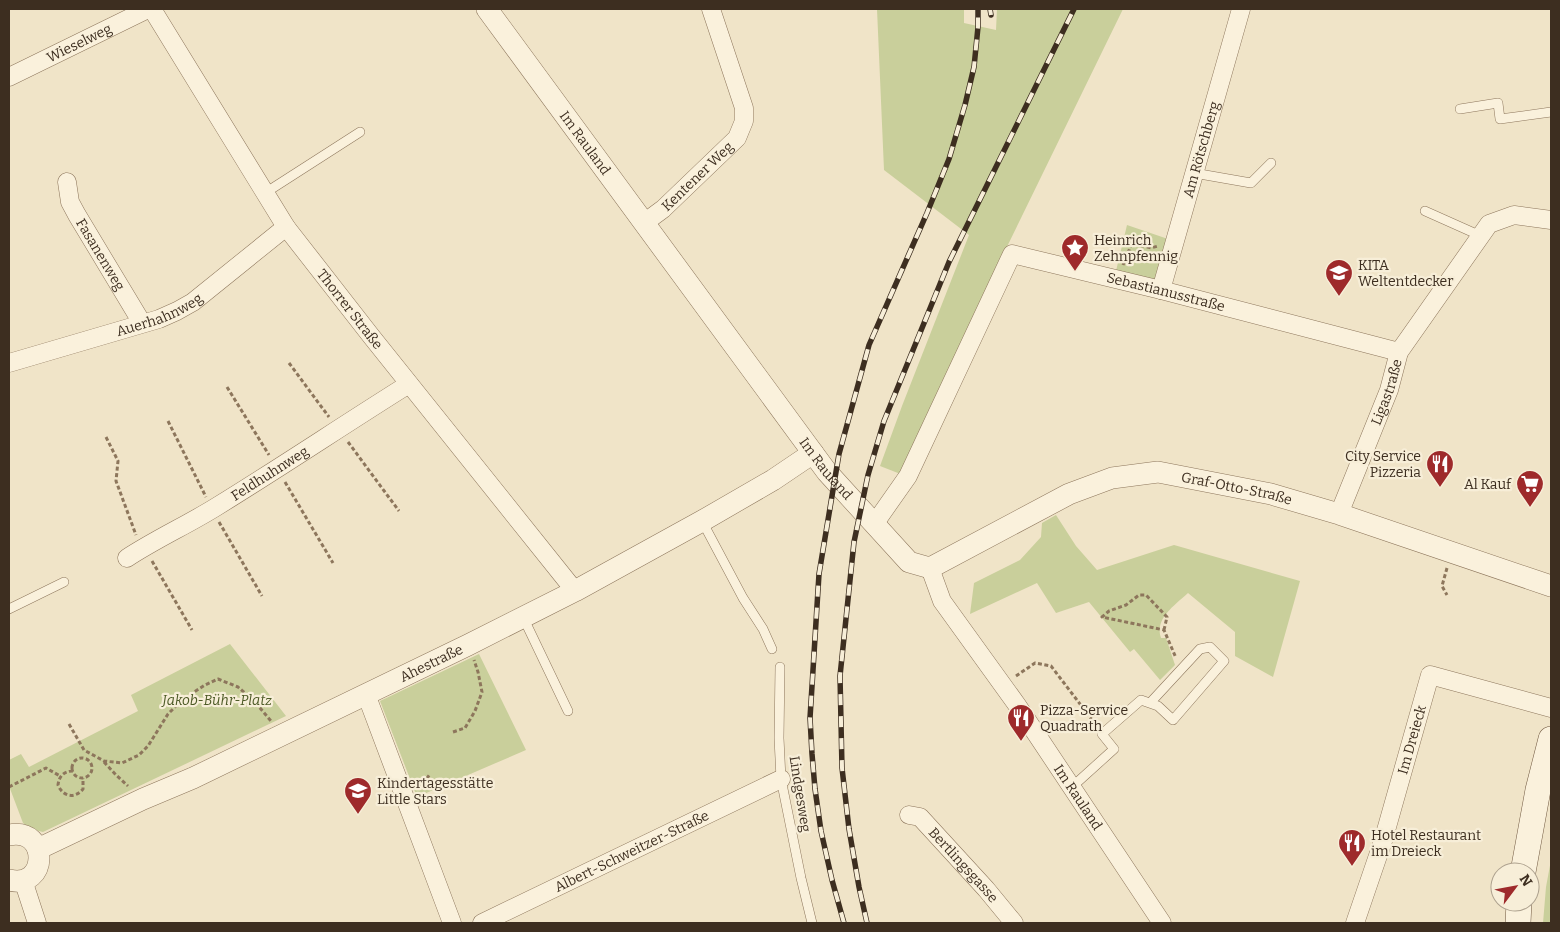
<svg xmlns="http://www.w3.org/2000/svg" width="1560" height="932" font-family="Bitter,serif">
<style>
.green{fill:#c9cf9b}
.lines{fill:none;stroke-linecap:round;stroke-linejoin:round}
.service-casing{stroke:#8d765c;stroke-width:10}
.minor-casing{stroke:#8d765c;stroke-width:19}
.tertiary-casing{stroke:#8d765c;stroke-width:22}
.secondary-casing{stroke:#6f573f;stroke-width:26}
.path{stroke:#8d765c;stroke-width:3;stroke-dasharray:4 2.5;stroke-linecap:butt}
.service{stroke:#faf1dc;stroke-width:9}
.minor{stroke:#faf1dc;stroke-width:18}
.tertiary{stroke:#faf1dc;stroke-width:21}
.secondary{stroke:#faf1dc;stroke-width:25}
.rail-casing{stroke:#3d2e20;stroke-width:5.5}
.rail{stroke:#f7eed8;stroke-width:4;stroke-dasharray:11;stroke-linecap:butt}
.labels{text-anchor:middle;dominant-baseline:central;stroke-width:4.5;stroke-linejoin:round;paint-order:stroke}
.street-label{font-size:14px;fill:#3d2e20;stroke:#f7eed8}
.poi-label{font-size:14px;fill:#3d2e20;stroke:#f7eed8;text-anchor:start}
.park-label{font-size:14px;font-style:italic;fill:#4d5a26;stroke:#f7eed8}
</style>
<rect width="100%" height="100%" fill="#f0e4c8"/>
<path class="green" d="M 877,9 L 964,9 L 964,23 L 996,30 L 997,9 L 1123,9 L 1001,259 L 903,475 L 880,466 L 902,406 L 969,235 L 884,170 Z
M 1127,225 L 1168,239 L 1157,283 L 1116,271 Z
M 1056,515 L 1076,546 L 1097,570 L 1174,545 L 1300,581 L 1273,677 L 1235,656 L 1235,632 L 1188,593 C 1175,605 1154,619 1161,638 L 1166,638 L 1175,665 L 1160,680 L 1134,649 L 1130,652 L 1089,602 L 1056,613 L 1037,583 L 970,614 L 974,583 L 1020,560 L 1041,537 L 1042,523 Z
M 230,644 L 286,716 L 43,832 L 30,829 L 23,823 L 9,786 L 9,760 L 21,754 L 29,767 L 138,711 L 131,695 Z
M 479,654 L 526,750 L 417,797 L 380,701 Z
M 1551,860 L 1551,923 L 1543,923 L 1546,887 Z"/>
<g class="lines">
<defs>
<path id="service" d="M 1460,109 L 1498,103 L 1500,119 L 1551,112
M 1194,173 L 1251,183 L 1271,163
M 265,193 L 360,132
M 1425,211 L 1481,236
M 702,521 L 743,598 L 763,629 L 772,649
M 9,609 L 64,582
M 523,617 L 568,711
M 780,667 L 779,738 L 781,779 L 801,878 L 812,923
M 1072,787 L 1114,749 L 1102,734 L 1141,700 L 1158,706 L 1173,720 L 1224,661 L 1210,647 L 1200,649 L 1150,703"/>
<g id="minor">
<path id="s1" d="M 152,9 L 286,227 L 371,336 L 575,591"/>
<path id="s2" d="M 9,77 L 148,9"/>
<path id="s3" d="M 67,182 L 70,202 L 77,215 L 142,323"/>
<path id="s4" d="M 644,223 L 663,209 L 737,138 L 744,121 L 744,108 L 711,9"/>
<path id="s5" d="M 1161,290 L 1241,9"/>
<path id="s6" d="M 9,363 L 159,319 L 177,311 L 193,302 L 286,227"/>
<path id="s7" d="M 1339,514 L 1389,390 L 1399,352 L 1489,224 L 1514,215 L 1551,220"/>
<path id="s8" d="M 875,523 L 908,476 L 1012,254 L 1161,290 L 1399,352"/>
<path id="s9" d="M 127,558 C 156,539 187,525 216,507 C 281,467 345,424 409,384"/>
<path id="s10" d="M 930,568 L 942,601 L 1017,705 L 1162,923"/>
<path d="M 366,694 L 452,923"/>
<path id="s11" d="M 909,815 L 920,817 L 986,889 L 1014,923"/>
<path d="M 23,880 L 37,923"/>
<path id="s12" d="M 482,923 L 781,779"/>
<path id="s13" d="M 1355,923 L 1383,841 L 1430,675 L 1551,708"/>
</g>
<g id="tertiary">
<path id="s14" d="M 487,9 L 813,453 L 827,472 L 909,562 L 930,568 L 1069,494 L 1112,478 L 1158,472 L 1271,494 L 1339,514 L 1551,586"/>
<path d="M 9,835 C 50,827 48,890 9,880"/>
<path id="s15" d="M 38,849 L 143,799 L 193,778 L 468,645 L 575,591 L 702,521 L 773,480 L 813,453"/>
</g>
<path id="secondary" d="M 1523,872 L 1538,790 L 1551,739
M 1518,923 L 1519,902"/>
</defs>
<use href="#service" class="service-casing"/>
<use href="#minor" class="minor-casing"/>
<use href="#tertiary" class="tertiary-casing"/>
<use href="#secondary" class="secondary-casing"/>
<path class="path" d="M 1123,265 L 1132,243 L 1151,248 L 1158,246
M 289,363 L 329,417
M 227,387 L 269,455
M 168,421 L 206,497
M 106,437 L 118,461 L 116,481 L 136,535
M 348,442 L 399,511
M 285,482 L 333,563
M 219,522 L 262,596
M 152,561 L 192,630
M 1447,568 L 1442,586 L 1447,595
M 1164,630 L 1167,617 L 1146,595 L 1139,595 L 1126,605 L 1109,611 L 1102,617 L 1164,630 L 1176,658
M 1016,676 L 1035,663 L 1051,666 L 1096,725
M 69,724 L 84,750 L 104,761 L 122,763 L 139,755 L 148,746 L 168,714 L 183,699 L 205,685 L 218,679 L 238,687 L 255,702 L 271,721
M 453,732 L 465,728 L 475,711 L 482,692 L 478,672 L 474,660
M72 768a10 10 0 1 1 20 0a10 10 0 1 1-20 0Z
M 104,762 L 116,775 L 128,786
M 73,771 C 64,771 59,776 58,785 C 63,797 75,799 83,789 L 83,778
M 9,787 L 46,768 L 60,776
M 419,789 L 430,774"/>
<use href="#service" class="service"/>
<use href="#minor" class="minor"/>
<use href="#tertiary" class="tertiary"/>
<use href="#secondary" class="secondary"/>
<defs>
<path id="rail" d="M 990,9 L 991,15
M 844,923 L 832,880 L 821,831 L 815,789 L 812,754 L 810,718 L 819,574 L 839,454 L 869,345 L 927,213 L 949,159 L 965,105 L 974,67 L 978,27 L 978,9
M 867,923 L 859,887 L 849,829 L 842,768 L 840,676 L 854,542 L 868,475 L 884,421 L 949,262 L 1074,9"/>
</defs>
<use href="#rail" class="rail-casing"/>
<use href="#rail" class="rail"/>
</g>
<defs>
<symbol id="sight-pin" viewBox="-11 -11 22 30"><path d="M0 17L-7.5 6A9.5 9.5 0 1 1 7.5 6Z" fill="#9e2a2b" stroke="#f7eed8"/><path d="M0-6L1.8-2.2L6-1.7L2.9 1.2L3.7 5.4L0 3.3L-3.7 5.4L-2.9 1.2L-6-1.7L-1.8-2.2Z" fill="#fff"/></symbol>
<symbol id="school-pin" viewBox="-11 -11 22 30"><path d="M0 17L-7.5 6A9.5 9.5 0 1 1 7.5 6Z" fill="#9e2a2b" stroke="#f7eed8"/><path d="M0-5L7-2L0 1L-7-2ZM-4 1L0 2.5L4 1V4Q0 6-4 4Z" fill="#fff"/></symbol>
<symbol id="restaurant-pin" viewBox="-11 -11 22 30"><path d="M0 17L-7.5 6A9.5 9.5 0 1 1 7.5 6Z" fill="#9e2a2b" stroke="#f7eed8"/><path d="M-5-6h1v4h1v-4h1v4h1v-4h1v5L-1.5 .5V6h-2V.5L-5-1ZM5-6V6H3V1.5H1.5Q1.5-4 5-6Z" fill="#fff"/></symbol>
<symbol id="supermarket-pin" viewBox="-11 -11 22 30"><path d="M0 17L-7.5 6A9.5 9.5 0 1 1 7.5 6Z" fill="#9e2a2b" stroke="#f7eed8"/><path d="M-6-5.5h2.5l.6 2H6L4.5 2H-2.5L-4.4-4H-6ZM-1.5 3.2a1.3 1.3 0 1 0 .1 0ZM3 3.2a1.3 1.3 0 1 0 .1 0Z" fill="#fff"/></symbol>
</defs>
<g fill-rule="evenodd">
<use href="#sight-pin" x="1059" y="232" width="32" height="43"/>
<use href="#school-pin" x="1323" y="257" width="32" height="43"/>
<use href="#restaurant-pin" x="1424" y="448" width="32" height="43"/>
<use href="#supermarket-pin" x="1514" y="468" width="32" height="43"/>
<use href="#restaurant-pin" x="1005" y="702" width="32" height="43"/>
<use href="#school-pin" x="342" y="775" width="32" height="43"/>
<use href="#restaurant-pin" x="1336" y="827" width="32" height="43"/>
</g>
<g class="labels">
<g class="street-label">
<text stroke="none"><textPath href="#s2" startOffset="78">Wieselweg</textPath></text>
<text stroke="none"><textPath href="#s14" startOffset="166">Im Rauland</textPath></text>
<text stroke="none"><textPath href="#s5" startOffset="146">Am Rötschberg</textPath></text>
<text stroke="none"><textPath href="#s4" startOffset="71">Kentener Weg</textPath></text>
<text stroke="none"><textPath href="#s3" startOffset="81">Fasanenweg</textPath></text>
<text stroke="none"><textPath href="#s8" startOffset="461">Sebastianusstraße</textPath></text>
<text stroke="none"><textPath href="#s1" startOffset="360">Thorrer Straße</textPath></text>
<text stroke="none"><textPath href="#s6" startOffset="158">Auerhahnweg</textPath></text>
<text stroke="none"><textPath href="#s7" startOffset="131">Ligastraße</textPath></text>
<text stroke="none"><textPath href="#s14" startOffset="571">Im Rauland</textPath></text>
<text stroke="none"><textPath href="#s9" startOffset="166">Feldhuhnweg</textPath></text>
<text stroke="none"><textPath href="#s14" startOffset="1048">Graf-Otto-Straße</textPath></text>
<text stroke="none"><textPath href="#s15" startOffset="435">Ahestraße</textPath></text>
<text stroke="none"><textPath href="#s13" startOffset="192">Im Dreieck</textPath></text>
<text transform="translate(800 794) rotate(81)">Lindgesweg</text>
<text stroke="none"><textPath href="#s10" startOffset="274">Im Rauland</textPath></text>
<text stroke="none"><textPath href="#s12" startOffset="166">Albert-Schweitzer-Straße</textPath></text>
<text stroke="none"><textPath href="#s11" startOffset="76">Bertlingsgasse</textPath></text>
</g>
<g class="poi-label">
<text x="1094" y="240">Heinrich<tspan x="1094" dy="16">Zehnpfennig</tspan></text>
<text x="1358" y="265">KITA<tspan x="1358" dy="16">Weltentdecker</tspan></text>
<text x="1421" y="456" text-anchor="end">City Service<tspan x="1421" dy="16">Pizzeria</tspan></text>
<text x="1511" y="484" text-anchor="end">Al Kauf</text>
<text x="1040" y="710">Pizza-Service<tspan x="1040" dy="16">Quadrath</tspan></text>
<text x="377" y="783">Kindertagesstätte<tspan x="377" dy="16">Little Stars</tspan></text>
<text x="1371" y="835">Hotel Restaurant<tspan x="1371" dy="16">im Dreieck</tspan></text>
</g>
<g class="park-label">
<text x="217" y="700">Jakob-Bühr-Platz</text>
</g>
</g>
<rect width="1560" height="932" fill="none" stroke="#3d2e20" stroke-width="20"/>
<g transform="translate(1515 887) rotate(58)"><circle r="24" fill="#f7eed8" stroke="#ada18e"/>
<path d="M0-4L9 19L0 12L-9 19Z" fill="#9e2a2b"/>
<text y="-8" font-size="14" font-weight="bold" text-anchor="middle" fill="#3d2e20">N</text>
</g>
</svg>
